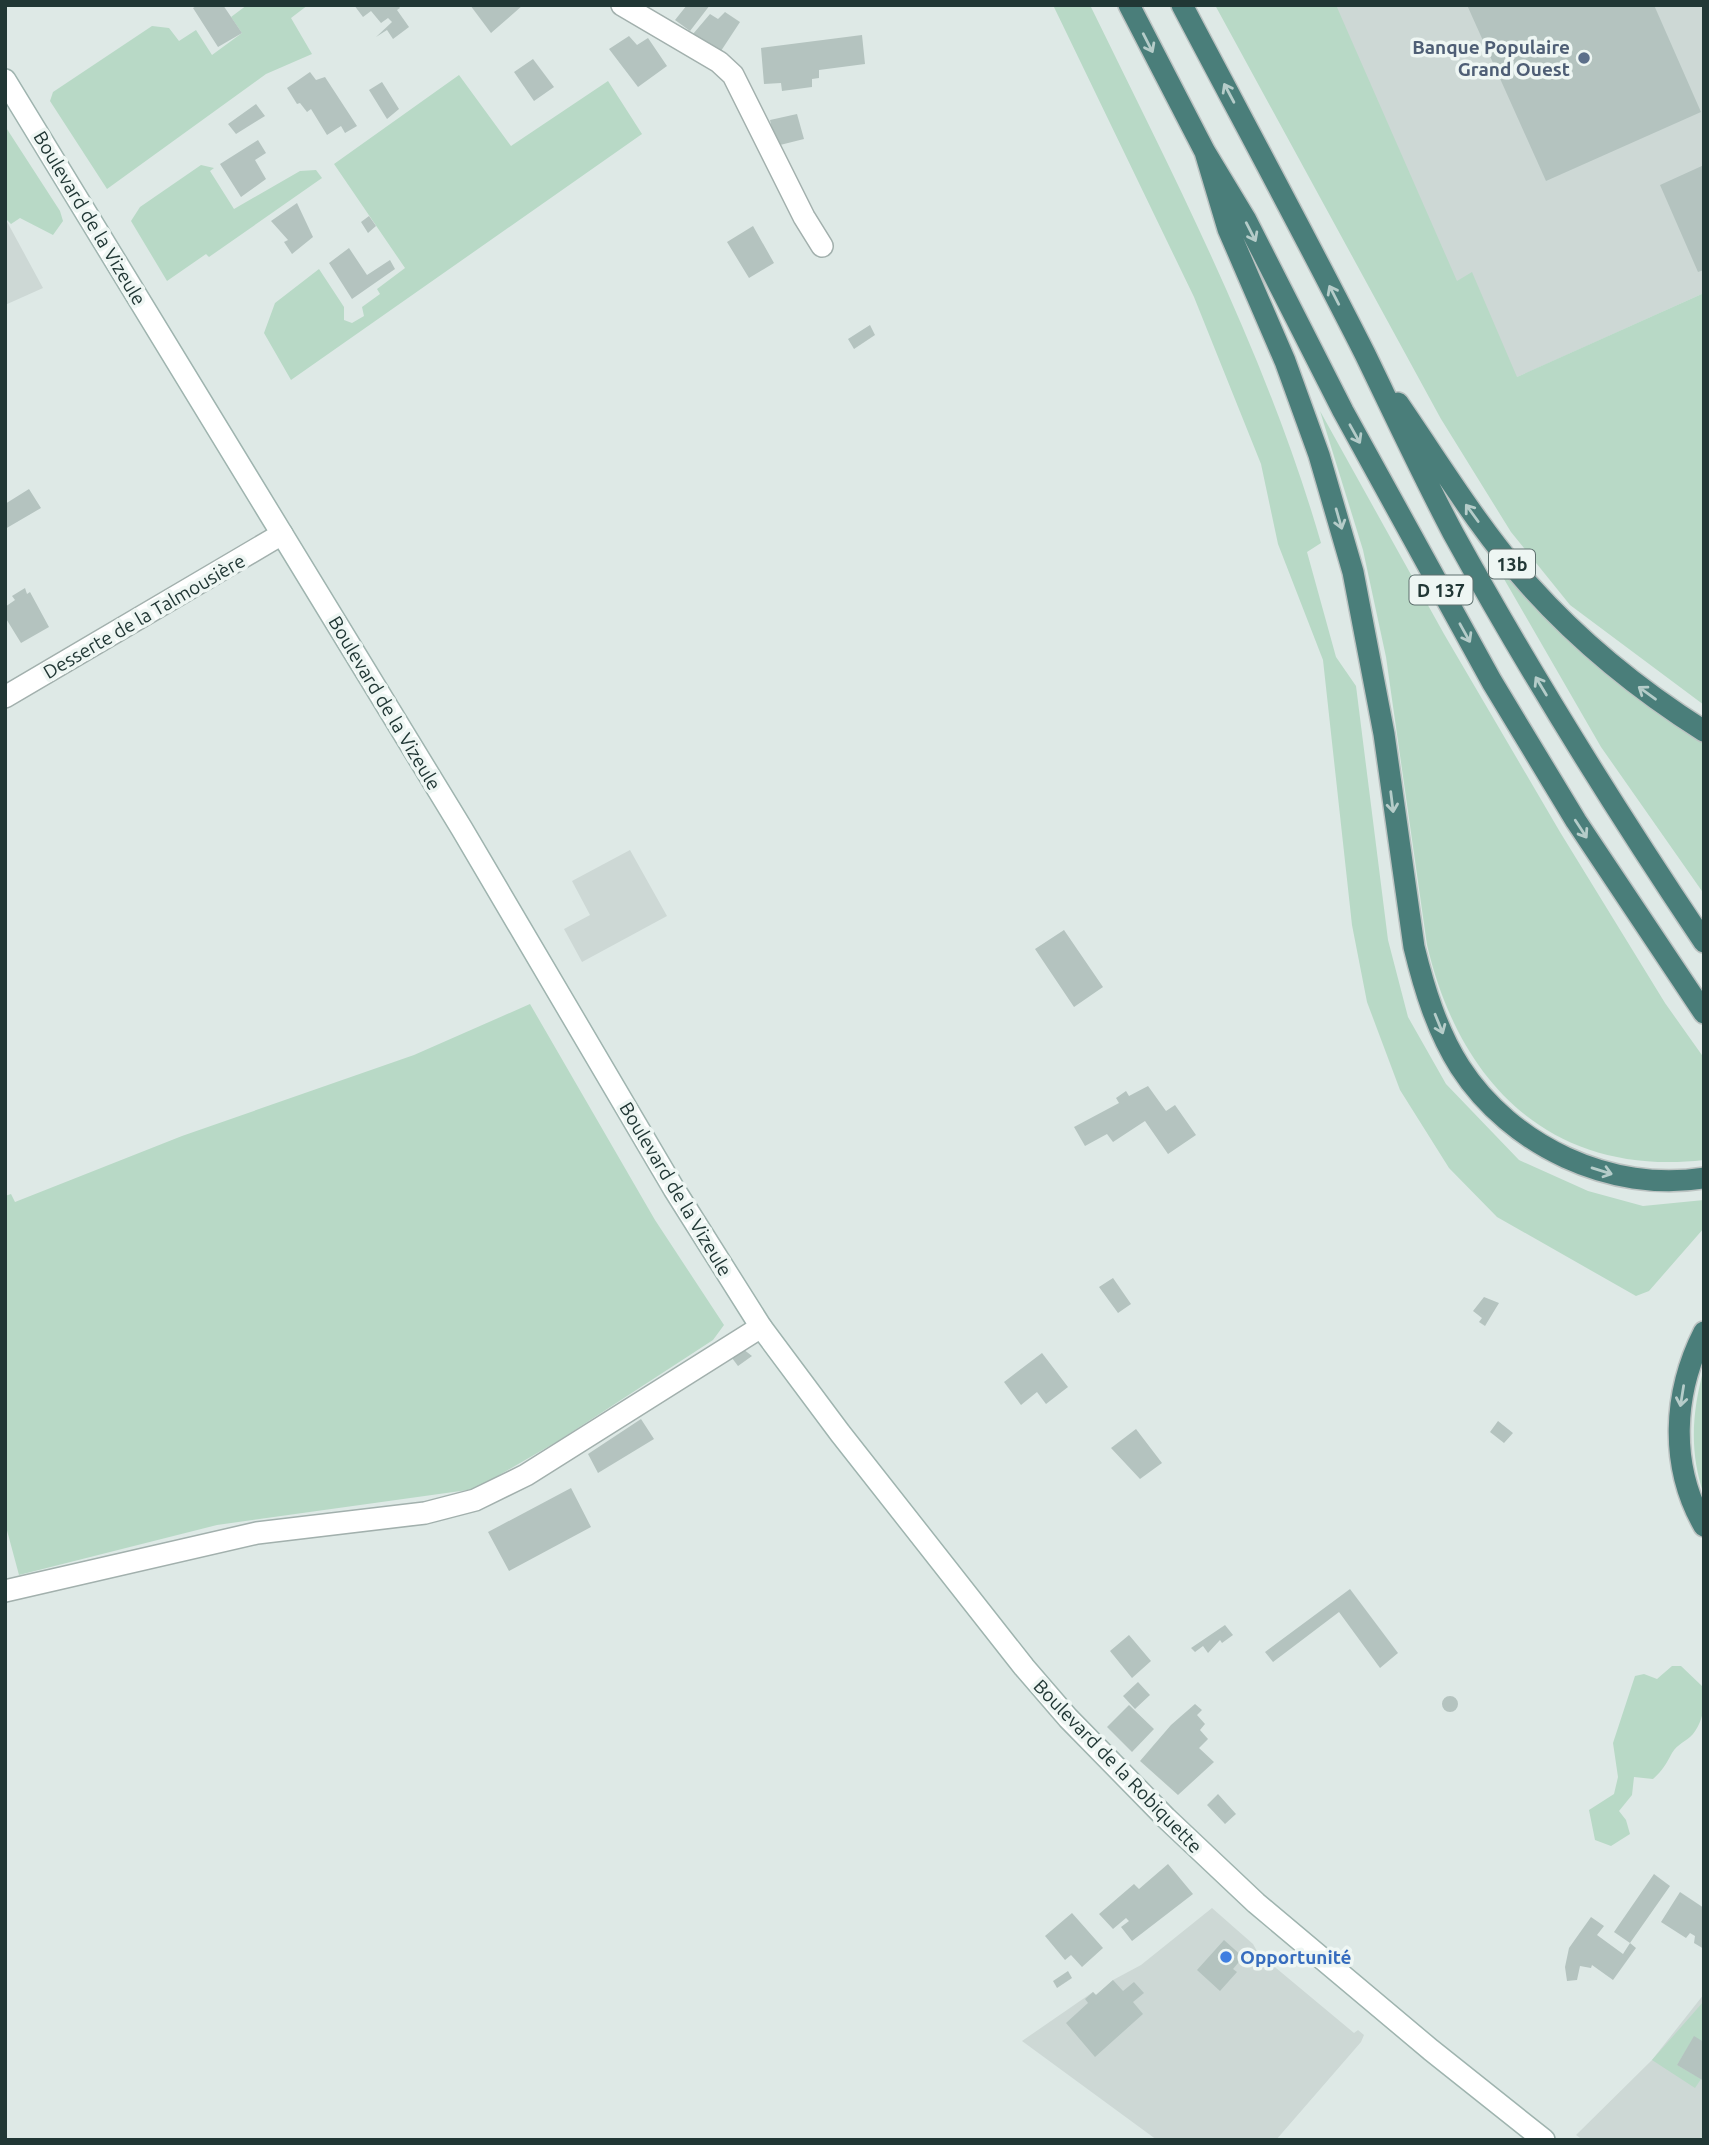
<svg xmlns="http://www.w3.org/2000/svg" width="1709" height="2145" font-family="Ubuntu,sans-serif">
<style>
.built{fill:#cdd8d5}
.green{fill:#b8d9c6}
.building{fill:#b4c3bf}
.lines{fill:none;stroke-linecap:round;stroke-linejoin:round}
.minor-casing{stroke:#a2b0ad;stroke-width:24}
.secondary-casing{stroke:#9fb4af;stroke-width:24}
.trunk-casing{stroke:#bcc3c2;stroke-width:24}
.minor{stroke:#fff;stroke-width:21}
.secondary{stroke:#fff;stroke-width:21}
.trunk{stroke:#4a7e7a;stroke-width:21}
.oneway{stroke:#b5ccc9}
.service-dot{fill:#5c6f8a;stroke:#eef6f3;stroke-width:2.5}
.shop-dot{fill:#3f7fe0;stroke:#eef6f3;stroke-width:2.5}
.labels{text-anchor:middle;dominant-baseline:central;stroke-width:7;stroke-linejoin:round;paint-order:stroke}
.shield{fill:#eef6f3;stroke:#5e706e;stroke-width:2}
.shield-label{font-size:18px;font-weight:bold;fill:#213735}
.service-label{font-size:19px;font-weight:bold;fill:#4e5e75;stroke:#eef6f3;text-anchor:end}
.street-label{font-size:19px;fill:#213735;stroke:#eef6f3}
.shop-label{font-size:19px;font-weight:bold;fill:#366cbe;stroke:#eef6f3;text-anchor:start}
</style>
<rect width="100%" height="100%" fill="#dee9e6"/>
<path class="built" d="M 1283,5 L 1704,5 L 1704,293 L 1486,391 Z
M 5,218 L 43,288 L 5,305 Z
M 630,850 L 667,916 L 582,962 L 564,929 L 590,915 L 572,881 Z
M 1212,1908 L 1253,1944 L 1258,1953 L 1354,2033 L 1358,2030 L 1364,2035 L 1361,2042 L 1276,2140 L 1157,2140 L 1022,2041 L 1093,1992 L 1096,1995 L 1113,1980 L 1141,1965 Z
M 1704,1994 L 1704,2140 L 1583,2140 L 1576,2135 L 1652,2060 Z"/>
<path class="green" d="M 247,5 L 308,5 L 291,18 L 312,54 L 266,74 L 107,189 L 50,101 L 53,92 L 152,26 L 169,28 L 179,41 L 196,30 L 212,55 L 242,33 L 231,17 Z
M 1053,5 L 1090,5 C 1175,179 1267,356 1321,543 L 1307,552 L 1336,657 L 1356,686 L 1388,940 L 1408,1017 L 1446,1084 L 1519,1160 L 1588,1191 L 1643,1206 L 1704,1200 L 1704,1228 L 1649,1291 L 1636,1296 L 1497,1217 L 1449,1168 L 1400,1090 L 1367,1002 L 1352,925 L 1323,660 L 1278,544 L 1261,464 L 1194,297 Z
M 1215,5 L 1336,5 L 1457,281 L 1472,272 L 1517,377 L 1704,293 L 1704,705 L 1570,605 L 1511,532 L 1441,419 Z
M 459,75 L 511,146 L 608,81 L 642,134 L 291,380 L 264,333 L 275,303 L 319,269 L 344,307 L 344,320 L 352,323 L 364,316 L 362,307 L 380,294 L 377,289 L 405,268 L 334,164 Z
M 5,126 L 60,211 L 63,221 L 53,235 L 20,218 L 11,224 L 5,218 Z
M 201,165 L 214,168 L 210,171 L 234,209 L 300,171 L 316,170 L 322,178 L 209,257 L 206,254 L 167,281 L 131,221 L 140,207 Z
M 1320,411 L 1444,634 L 1560,832 L 1665,1003 L 1704,1058 L 1704,1160 C 1552,1177 1460,1085 1427,945 L 1386,657 L 1363,550 Z
M 1485,546 L 1592,659 L 1642,702 L 1704,742 L 1704,894 L 1601,747 Z
M 530,1004 L 655,1220 L 724,1325 L 713,1340 L 558,1441 L 475,1489 L 217,1525 L 19,1575 L 5,1523 L 5,1196 L 11,1194 L 15,1202 L 182,1136 L 414,1055 Z
M 1704,1368 L 1704,1495 C 1689,1452 1692,1412 1704,1368 Z
M 1672,1666 L 1681,1666 L 1702,1686 C 1707,1701 1703,1722 1693,1734 C 1687,1741 1677,1744 1672,1753 C 1666,1764 1663,1770 1653,1779 L 1634,1777 L 1632,1795 L 1619,1811 L 1626,1820 L 1630,1834 L 1611,1846 L 1595,1840 L 1589,1810 L 1614,1794 L 1618,1777 L 1613,1743 L 1635,1676 L 1644,1674 L 1657,1679 Z
M 1704,2001 L 1704,2042 L 1694,2037 L 1677,2065 L 1701,2079 L 1695,2088 L 1652,2060 Z"/>
<path class="building" d="M 198,5 L 223,5 L 242,33 L 218,47 L 193,8 Z
M 354,5 L 398,5 L 400,8 L 397,10 L 409,27 L 393,39 L 387,30 L 376,37 L 392,22 L 388,18 L 381,23 L 371,11 L 363,17 Z
M 470,5 L 523,5 L 491,33 Z
M 687,5 L 710,5 L 690,31 L 675,20 Z
M 1467,5 L 1654,5 L 1701,112 L 1546,181 Z
M 725,12 L 740,22 L 719,54 L 693,34 L 710,14 L 718,19 Z
M 862,35 L 865,64 L 819,70 L 819,78 L 812,79 L 812,87 L 782,91 L 781,83 L 764,84 L 761,48 Z
M 629,36 L 637,45 L 648,38 L 667,66 L 638,87 L 609,49 Z
M 533,59 L 554,87 L 534,101 L 514,72 Z
M 310,72 L 316,80 L 325,77 L 357,126 L 345,133 L 341,126 L 327,135 L 311,109 L 307,112 L 300,103 L 297,104 L 287,88 Z
M 382,82 L 399,109 L 387,119 L 369,90 Z
M 256,104 L 265,116 L 236,134 L 228,124 Z
M 797,114 L 804,139 L 776,146 L 770,120 Z
M 258,140 L 266,153 L 255,160 L 266,179 L 241,197 L 220,164 Z
M 1704,165 L 1704,270 L 1698,272 L 1660,185 Z
M 297,203 L 313,237 L 292,254 L 284,242 L 288,240 L 271,221 Z
M 369,216 L 376,226 L 368,233 L 361,222 Z
M 753,226 L 774,263 L 749,278 L 727,242 Z
M 349,248 L 367,275 L 390,260 L 395,269 L 352,299 L 329,263 Z
M 870,325 L 875,335 L 854,349 L 848,339 Z
M 29,489 L 41,508 L 5,529 L 5,504 Z
M 25,588 L 27,594 L 30,592 L 49,627 L 21,643 L 5,617 L 5,607 L 15,600 L 12,596 Z
M 1064,930 L 1103,987 L 1074,1007 L 1035,949 Z
M 1148,1086 L 1166,1111 L 1175,1105 L 1196,1135 L 1168,1154 L 1145,1121 L 1113,1142 L 1107,1134 L 1085,1146 L 1074,1127 L 1119,1103 L 1116,1098 L 1126,1091 L 1129,1096 Z
M 1113,1278 L 1131,1304 L 1118,1313 L 1099,1287 Z
M 1484,1297 L 1499,1303 L 1485,1326 L 1479,1322 L 1482,1318 L 1473,1311 Z
M 743,1349 L 752,1356 L 738,1366 L 732,1358 Z
M 1042,1353 L 1068,1387 L 1046,1404 L 1037,1392 L 1021,1405 L 1004,1382 Z
M 641,1419 L 654,1439 L 598,1473 L 588,1454 Z
M 1498,1421 L 1513,1433 L 1504,1443 L 1490,1432 Z
M 1136,1429 L 1162,1463 L 1140,1479 L 1111,1448 Z
M 571,1488 L 591,1527 L 509,1571 L 488,1532 Z
M 1350,1589 L 1398,1653 L 1380,1668 L 1339,1612 L 1273,1662 L 1265,1652 Z
M 1225,1625 L 1233,1635 L 1222,1643 L 1220,1640 L 1208,1653 L 1203,1646 L 1195,1652 L 1191,1648 Z
M 1129,1635 L 1151,1661 L 1132,1678 L 1110,1651 Z
M 1138,1682 L 1150,1695 L 1135,1709 L 1123,1696 Z
M1442 1704a8 8 0 1 1 16 0a8 8 0 1 1-16 0Z
M 1195,1704 L 1202,1710 L 1197,1715 L 1205,1724 L 1200,1730 L 1208,1739 L 1199,1748 L 1214,1762 L 1178,1795 L 1140,1761 L 1171,1725 Z
M 1129,1705 L 1154,1729 L 1132,1752 L 1107,1727 Z
M 1218,1794 L 1236,1814 L 1225,1824 L 1207,1805 Z
M 1168,1864 L 1193,1894 L 1132,1941 L 1121,1927 L 1129,1921 L 1126,1918 L 1113,1929 L 1099,1914 L 1134,1884 L 1139,1889 Z
M 1654,1874 L 1670,1886 L 1630,1943 L 1614,1932 Z
M 1680,1892 L 1704,1908 L 1704,1949 L 1694,1943 L 1695,1936 L 1690,1933 L 1686,1938 L 1661,1922 Z
M 1072,1913 L 1103,1948 L 1082,1967 L 1071,1955 L 1065,1960 L 1045,1936 Z
M 1591,1917 L 1604,1926 L 1597,1935 L 1623,1954 L 1630,1943 L 1636,1948 L 1613,1980 L 1592,1965 L 1591,1968 L 1580,1966 L 1577,1980 L 1567,1981 L 1565,1967 L 1569,1948 Z
M 1224,1940 L 1243,1957 L 1233,1969 L 1237,1972 L 1220,1991 L 1197,1970 Z
M 1068,1971 L 1072,1978 L 1057,1988 L 1053,1981 Z
M 1113,1980 L 1123,1991 L 1134,1982 L 1144,1993 L 1133,2002 L 1143,2014 L 1095,2057 L 1066,2023 L 1088,2003 L 1085,1999 L 1093,1992 L 1096,1995 Z
M 1694,2036 L 1704,2042 L 1704,2081 L 1677,2065 Z"/>
<g class="lines">
<defs>
<path id="minor" d="M 622,5 L 719,62 L 733,75 L 804,217 L 822,246
M 5,697 L 282,534
M 5,1591 L 257,1533 L 425,1513 L 475,1500 L 526,1475 L 761,1327"/>
<path id="secondary" d="M 5,80 L 462,829 L 674,1189 L 761,1327 L 840,1433 L 1024,1667 L 1068,1718 L 1166,1818 L 1256,1903 L 1431,2050 L 1544,2140"/>
<path id="trunk" d="M 1129,5 L 1205,152 L 1246,220 L 1343,411 L 1492,682 L 1576,821 L 1704,1013
M 1182,5 C 1243,121 1306,237 1365,354 C 1394,414 1422,474 1453,533 C 1530,673 1615,809 1704,942
M 1205,152 L 1228,229 L 1285,361 L 1319,455 L 1353,572 L 1384,734 L 1414,947 C 1424,988 1437,1031 1460,1067 C 1511,1146 1611,1193 1704,1178
M 1398,403 C 1440,464 1479,529 1529,585 C 1580,642 1639,690 1704,731
M 1704,1332 C 1673,1393 1669,1465 1704,1526"/>
</defs>
<use href="#minor" class="minor-casing"/>
<use href="#secondary" class="secondary-casing"/>
<use href="#trunk" class="trunk-casing"/>
<use href="#minor" class="minor"/>
<use href="#secondary" class="secondary"/>
<use href="#trunk" class="trunk"/>
</g>
<defs><path id="oneway-shaft" d="M-6 0H5M1.5-3L5.5 0L1.5 3" fill="none" stroke-width="1.6" stroke-linecap="round" stroke-linejoin="round" transform="scale(1.75)"/></defs>
<g class="oneway">
<use href="#oneway-shaft" transform="translate(1148 43) rotate(63)"/>
<use href="#oneway-shaft" transform="translate(1229 93) rotate(-118)"/>
<use href="#oneway-shaft" transform="translate(1251 232) rotate(63)"/>
<use href="#oneway-shaft" transform="translate(1334 295) rotate(-117)"/>
<use href="#oneway-shaft" transform="translate(1355 434) rotate(61)"/>
<use href="#oneway-shaft" transform="translate(1472 513) rotate(-126)"/>
<use href="#oneway-shaft" transform="translate(1339 519) rotate(74)"/>
<use href="#oneway-shaft" transform="translate(1465 633) rotate(61)"/>
<use href="#oneway-shaft" transform="translate(1541 686) rotate(-121)"/>
<use href="#oneway-shaft" transform="translate(1647 693) rotate(-144)"/>
<use href="#oneway-shaft" transform="translate(1392 802) rotate(83)"/>
<use href="#oneway-shaft" transform="translate(1581 829) rotate(57)"/>
<use href="#oneway-shaft" transform="translate(1439 1024) rotate(68)"/>
<use href="#oneway-shaft" transform="translate(1602 1171) rotate(17)"/>
<use href="#oneway-shaft" transform="translate(1682 1396) rotate(99)"/>
</g>
<circle class="service-dot" cx="1584" cy="58" r="7"/>
<circle class="shop-dot" cx="1226" cy="1957" r="7"/>
<g class="labels">
<g class="shield">
<rect x="1489" y="549.5" width="46" height="29" rx="5"/>
<rect x="1409.5" y="575.5" width="63" height="29" rx="5"/>
</g>
<g class="shield-label">
<text x="1512" y="564">13b</text>
<text x="1441" y="590">D 137</text>
</g>
<g class="service-label">
<text x="1570" y="47">Banque Populaire<tspan x="1570" dy="22">Grand Ouest</tspan></text>
</g>
<g class="street-label">
<text transform="translate(90 218) rotate(59)">Boulevard de la Vizeule</text>
<text transform="translate(144 616) rotate(-30)">Desserte de la Talmousière</text>
<text transform="translate(385 703) rotate(59)">Boulevard de la Vizeule</text>
<text transform="translate(676 1189) rotate(59)">Boulevard de la Vizeule</text>
<text transform="translate(1118 1766) rotate(46)">Boulevard de la Robiquette</text>
</g>
<g class="shop-label">
<text x="1240" y="1957">Opportunité</text>
</g>
</g>
<rect width="1709" height="2145" fill="none" stroke="#213735" stroke-width="14"/>
</svg>
